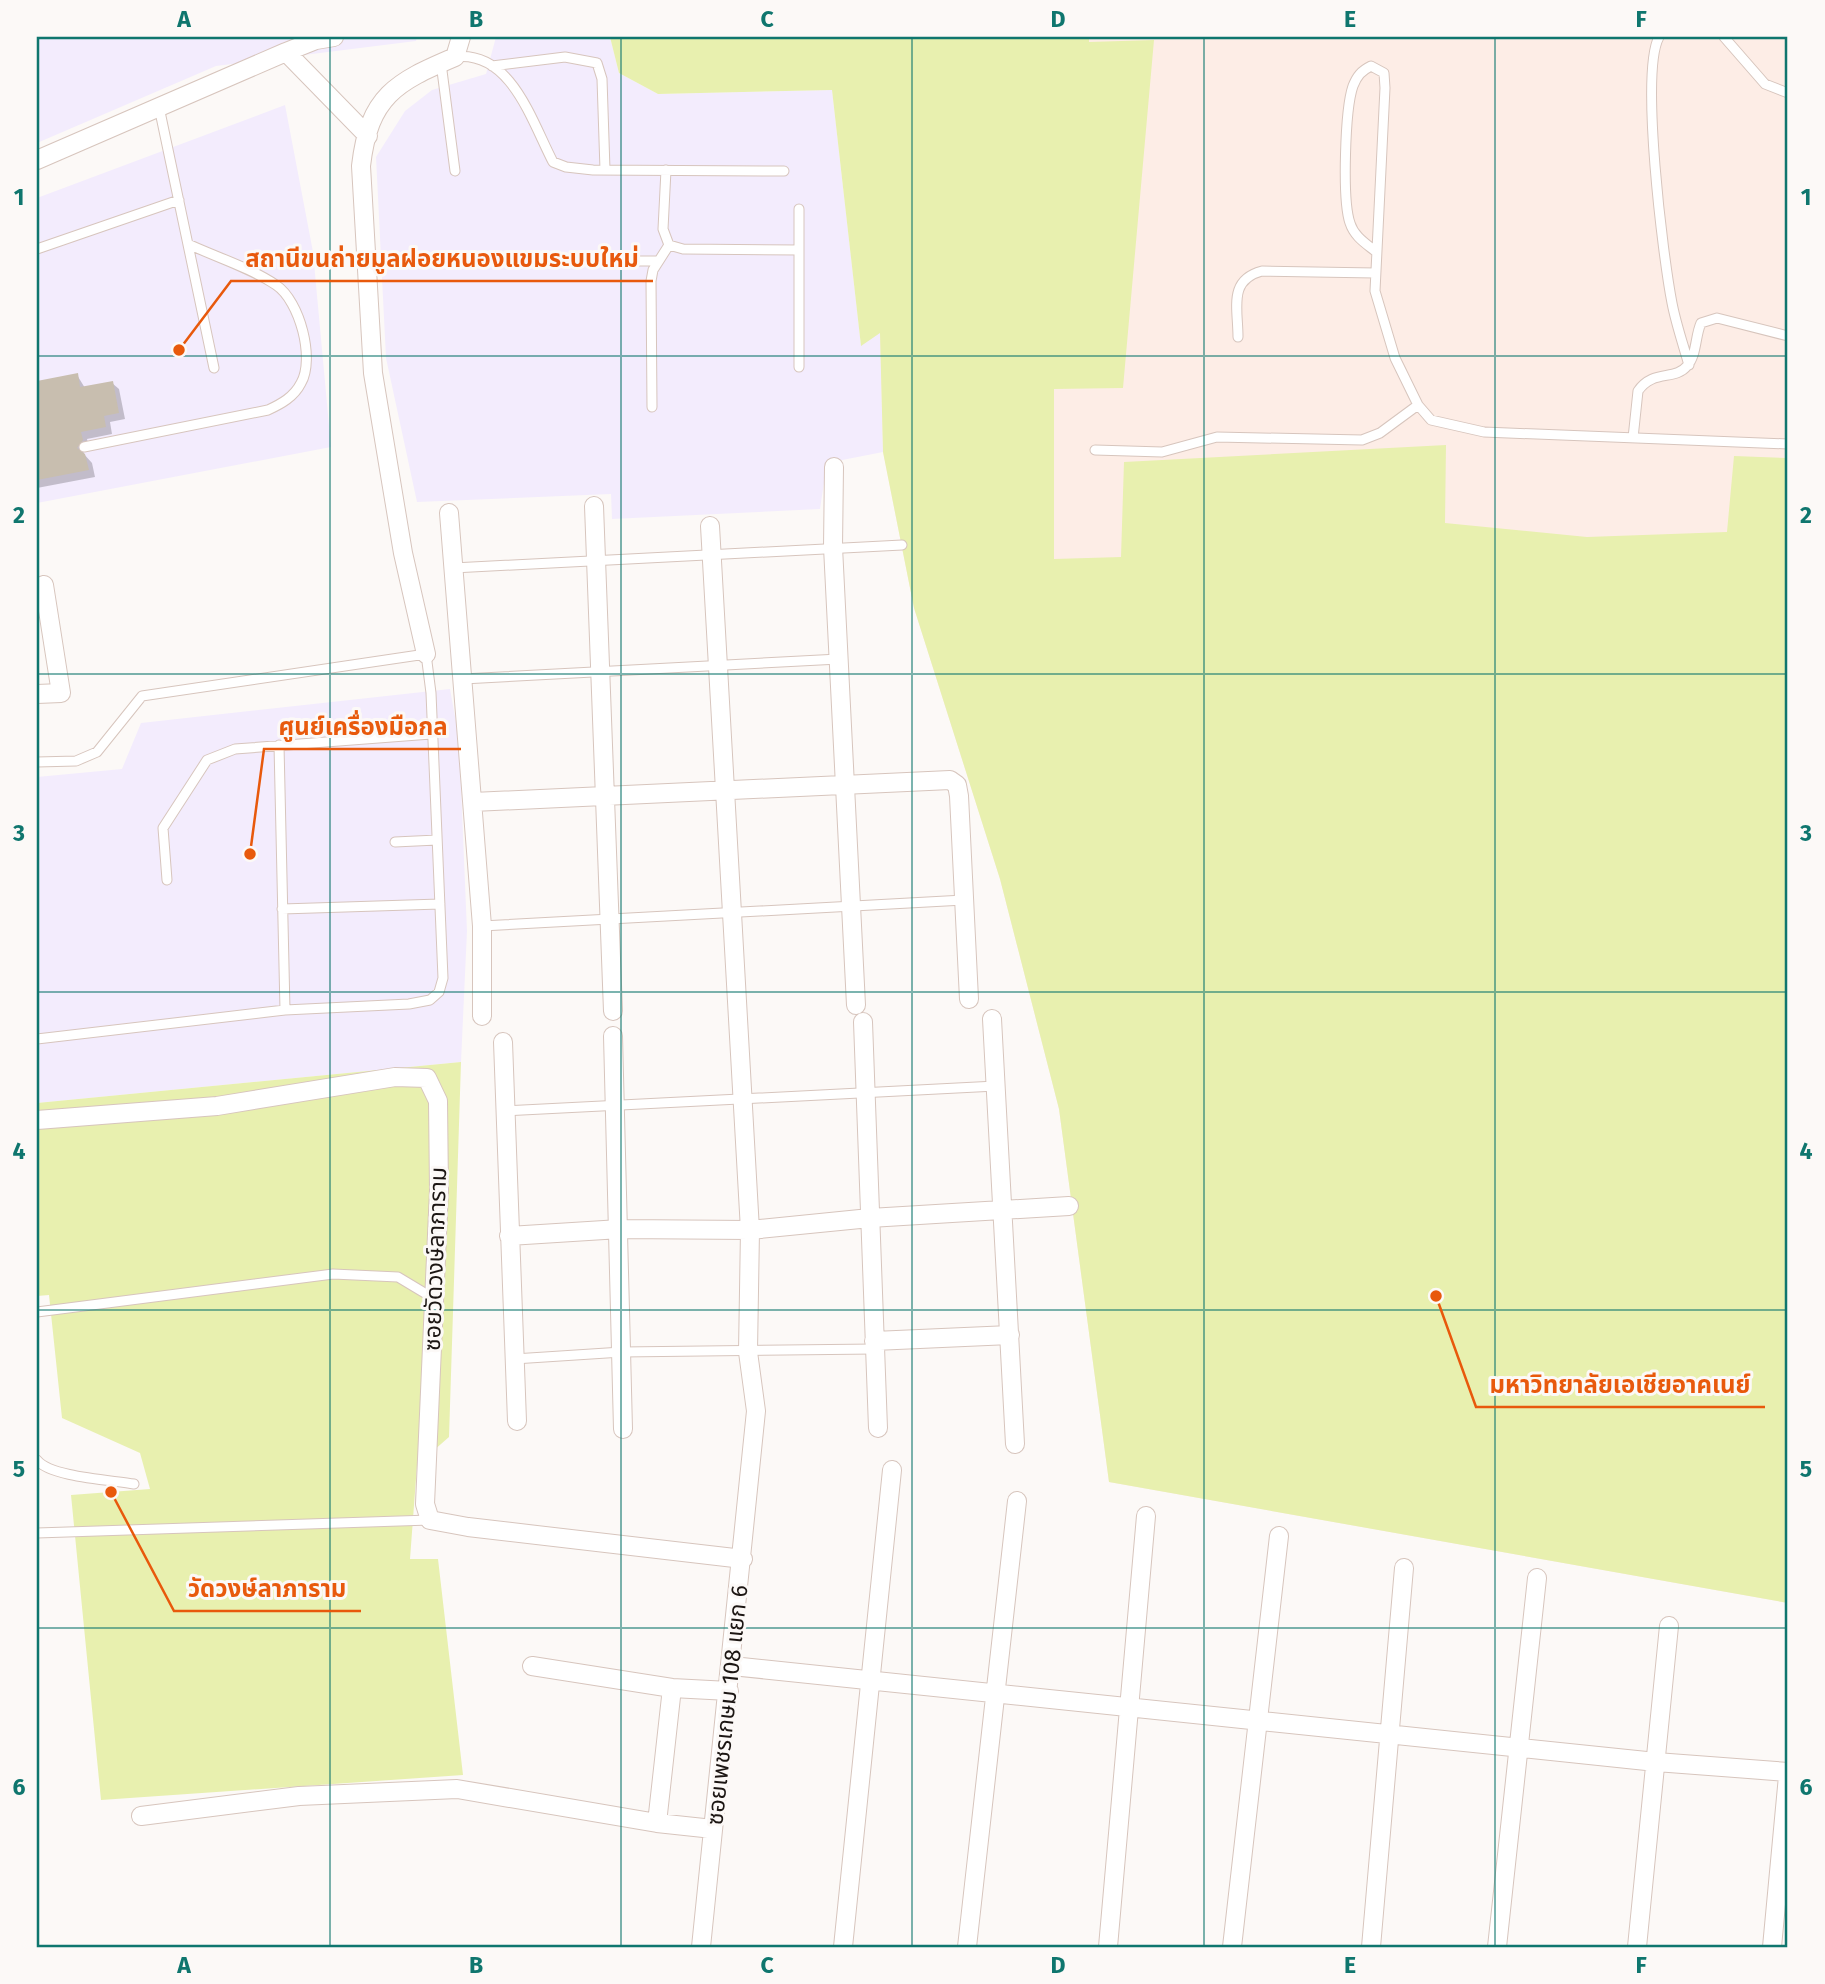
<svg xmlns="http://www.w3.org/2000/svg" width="1825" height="1984" font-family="'Fira Sans','Noto Sans Thai',sans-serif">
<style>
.built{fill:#fdede6}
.industrial{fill:#f3ecfd}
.green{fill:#e8f0af}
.shadow{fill:#0003}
.building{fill:#c8beaf}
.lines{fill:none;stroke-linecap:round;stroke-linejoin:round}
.lane-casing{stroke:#d7c5bd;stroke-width:11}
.street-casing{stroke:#d7c5bd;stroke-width:20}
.lane{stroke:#fff;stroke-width:9}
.street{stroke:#fff;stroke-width:18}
.grid{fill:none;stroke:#0f766e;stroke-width:2;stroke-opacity:0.55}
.labels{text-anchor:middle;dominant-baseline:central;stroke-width:6;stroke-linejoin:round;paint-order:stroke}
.street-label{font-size:23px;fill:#1c1613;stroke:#fcf9f7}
.leader{fill:none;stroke:#e8590c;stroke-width:2.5}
.callout-dot{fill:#e8590c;stroke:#fcf9f7;stroke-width:2.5}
.callout-label{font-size:24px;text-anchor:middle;font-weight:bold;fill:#e8590c;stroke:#fcf9f7;stroke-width:6;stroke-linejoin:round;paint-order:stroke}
.neatline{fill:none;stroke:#0f766e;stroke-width:2.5}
.grid-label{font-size:23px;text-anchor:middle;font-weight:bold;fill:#0f766e}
</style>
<rect width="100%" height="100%" fill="#fcf9f7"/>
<path class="built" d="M 871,37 L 1788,37 L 1788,1603 L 1109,1482 L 1059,1109 L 1000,879 L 914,608 L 883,452 Z"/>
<path class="industrial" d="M 37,37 L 417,37 L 416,41 L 216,66 L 37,143 Z
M 496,37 L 610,37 L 619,73 L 658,94 L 832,90 L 861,345 L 880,332 L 883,452 L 827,463 L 820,509 L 612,519 L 611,494 L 417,502 L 386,358 L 376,157 L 405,111 L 432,90 L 486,74 Z
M 285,105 L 313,252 L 331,447 L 37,503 L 37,198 Z
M 450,689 L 459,739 L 467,931 L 461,1062 L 37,1103 L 37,777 L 122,769 L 141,723 Z"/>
<path class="green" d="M 610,37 L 1089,37 L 1089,42 L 1154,40 L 1123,388 L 1054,389 L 1054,559 L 1121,557 L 1124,462 L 1446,445 L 1445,523 L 1587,537 L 1727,532 L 1734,456 L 1788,458 L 1788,1603 L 1109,1482 L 1059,1109 L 1000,879 L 914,608 L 883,452 L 880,333 L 861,346 L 832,90 L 658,94 L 619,73 Z
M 461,1062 L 449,1437 L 417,1465 L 410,1559 L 438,1559 L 463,1775 L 101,1800 L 71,1495 L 150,1489 L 140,1453 L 62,1418 L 49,1295 L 37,1296 L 37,1103 Z"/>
<path class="shadow" d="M 77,375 L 85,388 L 112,383 L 119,389 L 125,419 L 110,422 L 112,434 L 87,439 L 89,447 L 83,453 L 92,463 L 95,477 L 37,488 L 37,383 Z"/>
<path class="building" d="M 78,373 L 80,387 L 113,381 L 119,413 L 104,416 L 106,427 L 81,432 L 83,440 L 77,448 L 85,454 L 89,470 L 37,480 L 37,381 Z"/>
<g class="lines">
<defs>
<path id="lane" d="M 1659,37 C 1640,72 1663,257 1672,303 C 1676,324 1683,344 1689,365
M 1724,37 L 1765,84 L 1788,93
M 455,57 C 511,50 532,122 553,162 L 566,167 L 593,170 L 784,171
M 441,63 L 455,171
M 492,66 L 565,57 L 597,63 L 602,79 L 605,170
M 159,107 L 214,368
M 666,170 L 663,229 L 669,245 L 683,249 L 799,250
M 799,209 L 799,367
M 37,249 L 179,200
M 1375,251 C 1365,243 1354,236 1350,223 C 1342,200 1345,109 1353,86 C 1357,76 1361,71 1371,66 L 1384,73 L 1385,88 L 1375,291 L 1395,358 L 1418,405 L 1431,420 L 1484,432 L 1788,444
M 610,261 L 658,261
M 1238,337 C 1238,308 1228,280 1262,271 L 1375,273
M 652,407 L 651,281 L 653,270 L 669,245
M 1633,438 L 1638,391 C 1653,369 1675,381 1687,366 C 1697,355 1695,336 1701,323 L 1717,318 L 1788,336
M 84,447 L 268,410 C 281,404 294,397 301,383 C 315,359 300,301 276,285 C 251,268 216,257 188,244
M 1095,450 L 1162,452 L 1217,437 L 1362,440 L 1380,433 L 1418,405
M 453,568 L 902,545
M 463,679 L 839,659
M 279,745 L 285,1010
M 37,762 L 76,761 L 97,752 L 142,696 L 426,654 L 431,693 L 443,978 L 439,992 L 430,1000 L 409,1004 L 285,1010 L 37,1039
M 395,842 L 437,840
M 167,880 L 163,828 L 207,760 L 235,749 L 431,734
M 282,909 L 440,904
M 482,926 L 964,900
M 505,1111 L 996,1086
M 37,1312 L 333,1274 L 398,1277 L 433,1298
M 514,1359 L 622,1352 L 875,1349
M 37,1460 C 50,1477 111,1480 134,1484
M 37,1533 L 430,1520"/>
<path id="street" d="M 286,52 L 368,136
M 37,160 L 286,52 L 316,40 L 334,37
M 834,467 L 833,547 L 856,1005
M 594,506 L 613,1011
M 449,513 L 482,926 L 482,1016
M 426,654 L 403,553 L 373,373 L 361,166 C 369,96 396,82 455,57 L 461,37
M 37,694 L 61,693 L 44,585
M 473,802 L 950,780 L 957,785 L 959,796 L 969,999
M 992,1019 L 1015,1444
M 863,1022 L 878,1428
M 613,1036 L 623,1429
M 503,1042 L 517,1421
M 37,1120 L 217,1106 L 395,1077 L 427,1078 L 438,1101 L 439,1190 L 425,1504 L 430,1520 L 468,1527 L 743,1559
M 509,1236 L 620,1229 L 750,1230 L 870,1218 L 1069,1206
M 874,1341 L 1010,1335
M 532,1666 L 672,1688 L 729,1691
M 732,1666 L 1656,1762 L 1788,1772
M 141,1816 L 299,1796 L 457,1789 L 657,1823 L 713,1829
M 657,1823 L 672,1688
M 701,1947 L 756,1411 L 748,1352 L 750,1230 L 710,526
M 843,1947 L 892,1470
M 967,1947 L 1017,1501
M 1108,1947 L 1146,1516
M 1232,1947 L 1279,1536
M 1371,1947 L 1404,1568
M 1497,1947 L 1537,1578
M 1637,1947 L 1669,1626
M 1772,1947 L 1788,1776"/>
</defs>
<use href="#lane" class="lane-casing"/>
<use href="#street" class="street-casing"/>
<use href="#lane" class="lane"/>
<use href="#street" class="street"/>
</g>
<path class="grid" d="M 330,37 L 330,1947M 621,37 L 621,1947M 912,37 L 912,1947M 1204,37 L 1204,1947M 1495,37 L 1495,1947M 37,356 L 1788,356M 37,674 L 1788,674M 37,992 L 1788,992M 37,1310 L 1788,1310M 37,1628 L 1788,1628"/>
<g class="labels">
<g class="street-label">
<text transform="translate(435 1259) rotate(-88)">ซอยวัดวงษ์ลาภาราม</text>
<text transform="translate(727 1705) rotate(-84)">ซอยเพชรเกษม 108 แยก 6</text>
</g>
</g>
<path class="leader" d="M179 350L231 281H653M250 854L264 749H461M1436 1296L1476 1407H1765M111 1492L174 1611H361"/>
<g class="callout-dot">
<circle cx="179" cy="350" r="7"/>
<circle cx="250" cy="854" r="7"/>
<circle cx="1436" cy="1296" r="7"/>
<circle cx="111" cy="1492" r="7"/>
</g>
<g class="callout-label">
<text x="442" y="267">สถานีขนถ่ายมูลฝอยหนองแขมระบบใหม่</text>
<text x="363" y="735">ศูนย์เครื่องมือกล</text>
<text x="1620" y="1393">มหาวิทยาลัยเอเชียอาคเนย์</text>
<text x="267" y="1597">วัดวงษ์ลาภาราม</text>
</g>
<rect width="1825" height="1984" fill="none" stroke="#fcf9f7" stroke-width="77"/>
<rect x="38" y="38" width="1748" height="1908" class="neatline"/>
<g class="grid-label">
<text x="184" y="27">A</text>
<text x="476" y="27">B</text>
<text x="767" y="27">C</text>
<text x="1058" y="27">D</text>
<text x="1350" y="27">E</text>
<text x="1641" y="27">F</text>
<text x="19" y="205">1</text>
<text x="1806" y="205">1</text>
<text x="19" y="523">2</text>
<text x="1806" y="523">2</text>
<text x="19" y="841">3</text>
<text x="1806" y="841">3</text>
<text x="19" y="1159">4</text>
<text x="1806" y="1159">4</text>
<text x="19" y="1477">5</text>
<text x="1806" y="1477">5</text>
<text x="19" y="1795">6</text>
<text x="1806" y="1795">6</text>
<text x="184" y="1973">A</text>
<text x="476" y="1973">B</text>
<text x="767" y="1973">C</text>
<text x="1058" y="1973">D</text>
<text x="1350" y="1973">E</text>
<text x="1641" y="1973">F</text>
</g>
</svg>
